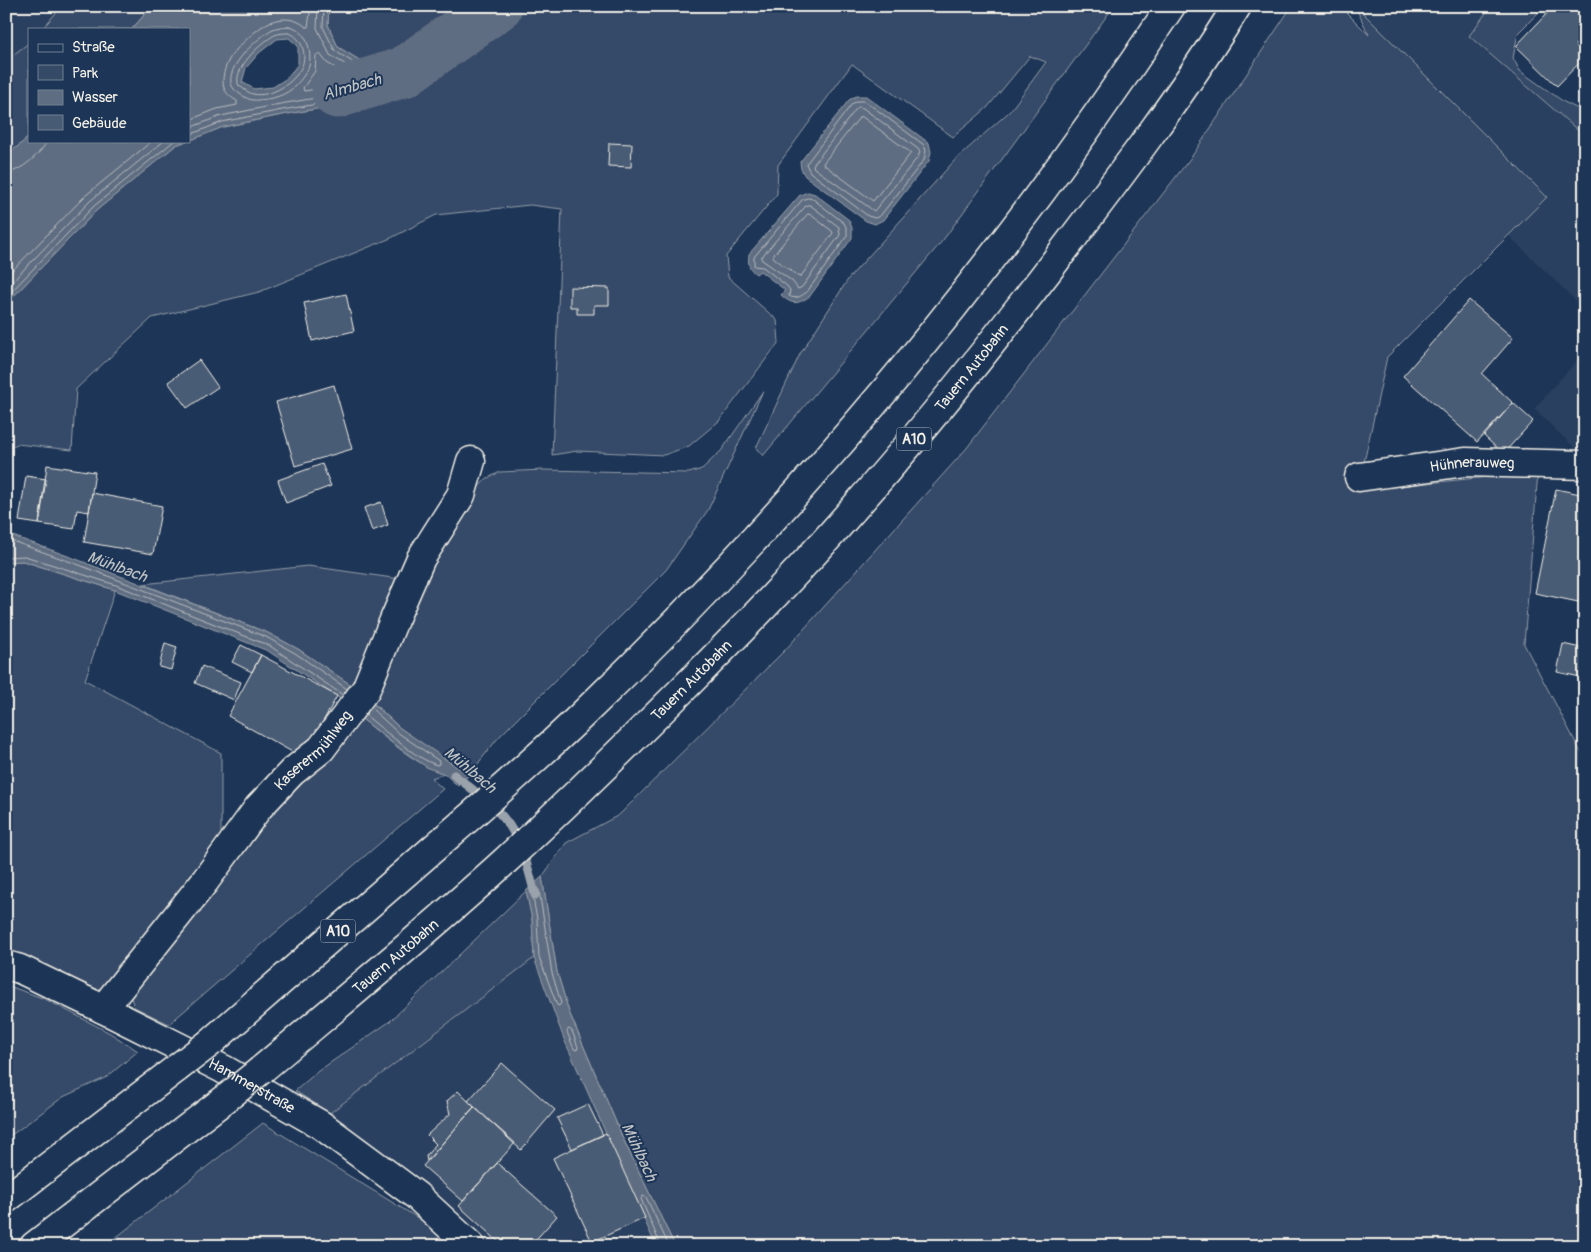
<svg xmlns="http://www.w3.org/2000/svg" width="1591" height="1252" font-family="Pangolin,sans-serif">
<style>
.built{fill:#2a4060}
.green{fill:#354a67;stroke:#949ea8}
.water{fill:#5e6d82;stroke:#9aa2ab;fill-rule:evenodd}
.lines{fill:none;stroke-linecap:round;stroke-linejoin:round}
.shore{stroke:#b8bcbf;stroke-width:1}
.stream{stroke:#9aa2ab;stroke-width:9}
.river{stroke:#5e6d82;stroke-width:51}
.building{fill:#485b74;stroke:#f4f1e8}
.minor-casing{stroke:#f4f1e8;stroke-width:31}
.tertiary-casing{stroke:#f4f1e8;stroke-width:31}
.motorway-casing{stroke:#f4f1e8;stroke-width:31}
.minor{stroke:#1d3557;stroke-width:28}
.tertiary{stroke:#1d3557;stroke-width:28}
.motorway{stroke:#1d3557;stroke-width:28}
.motorway-bridge-casing{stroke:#f4f1e8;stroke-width:31;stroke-linecap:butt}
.motorway-bridge{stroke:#1d3557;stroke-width:28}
.labels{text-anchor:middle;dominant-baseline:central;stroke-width:4;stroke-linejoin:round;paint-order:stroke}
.shield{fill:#1d3557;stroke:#b4b9bc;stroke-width:1}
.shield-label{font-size:14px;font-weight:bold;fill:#f4f1e8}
.street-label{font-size:15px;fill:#f4f1e8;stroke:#1d3557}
.water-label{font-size:16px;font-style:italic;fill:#c0c3c4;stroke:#1d3557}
</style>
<rect width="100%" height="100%" fill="#1d3557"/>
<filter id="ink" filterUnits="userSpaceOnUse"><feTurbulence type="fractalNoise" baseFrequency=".02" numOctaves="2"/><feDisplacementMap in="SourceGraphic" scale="10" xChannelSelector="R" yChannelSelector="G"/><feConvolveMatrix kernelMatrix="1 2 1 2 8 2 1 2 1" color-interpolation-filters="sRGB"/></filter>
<g filter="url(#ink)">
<path class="built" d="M 6,6 L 62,6 L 42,29 L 29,29 L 29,43 L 6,60 Z
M 1356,6 L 1491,6 L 1469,37 L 1581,133 L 1585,134 L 1585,316 L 1583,311 L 1573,298 L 1508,235 L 1546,197 Z
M 1585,349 L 1585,454 L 1580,453 L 1534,409 L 1580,357 Z
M 534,958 L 564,1039 L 656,1246 L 490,1246 L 415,1174 L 330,1113 Z"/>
<path class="green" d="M 62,6 L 152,6 L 132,29 L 42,29 Z
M 329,6 L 1114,6 L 943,240 L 763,456 L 756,448 L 800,354 L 849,278 L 955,160 L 1010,111 L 1046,62 L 1030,56 L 987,108 L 953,137 L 852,64 L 778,165 L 777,194 L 726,256 L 728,277 L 777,320 L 779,342 L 719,421 L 689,446 L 664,455 L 577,451 L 552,455 L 562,209 L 530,205 L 436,215 L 391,238 L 259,292 L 152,318 L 76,389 L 72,450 L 17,444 L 6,450 L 6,304 L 97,210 L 176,145 L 223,127 L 282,115 L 366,100 L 408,89 L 404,72 L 388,62 L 361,61 L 338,47 L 328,25 Z
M 1292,6 L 1352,6 L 1347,13 L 1369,35 L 1355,6 L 1356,6 L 1547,197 L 1387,357 L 1358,490 L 1538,472 L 1524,644 L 1585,760 L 1585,1246 L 675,1246 L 624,1141 L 569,1012 L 557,972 L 542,877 L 566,843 L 619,815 L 786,649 L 966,449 L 1192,156 Z
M 1491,6 L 1545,6 L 1518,33 L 1513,58 L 1520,71 L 1564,102 L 1580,110 L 1585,118 L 1585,134 L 1581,133 L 1469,36 Z
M 29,43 L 29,137 L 6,156 L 6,60 Z
M 763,391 L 708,510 L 666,570 L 498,738 L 469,775 L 418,741 L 400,728 L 368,698 L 401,617 L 475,491 L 486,479 L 500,472 L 543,470 L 689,473 L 702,469 L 722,450 Z
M 23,561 L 115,590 L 85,680 L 221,753 L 221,843 L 110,983 L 99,990 L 6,950 L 6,562 Z
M 308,566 L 400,579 L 357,689 L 298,649 L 268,633 L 143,584 Z
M 357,715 C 385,737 412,763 445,774 L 431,778 L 443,789 L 169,1024 L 134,1007 L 131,998 L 131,990 L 279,795 Z
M 526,891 L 532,919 L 534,958 L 330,1113 L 295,1091 L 317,1072 L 389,1022 Z
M 6,985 L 45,999 L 110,1033 L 138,1051 L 107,1077 L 63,1097 L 6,1139 Z
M 263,1123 L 426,1223 L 449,1246 L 105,1246 Z"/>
<path class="water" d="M 152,6 L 329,6 L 328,25 L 338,47 L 361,61 L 388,62 L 404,72 L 408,89 L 366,100 L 282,115 L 223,127 L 189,141 L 189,29 L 132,29 ZM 289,38 L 298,46 L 298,64 L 287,78 L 273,87 L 254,89 L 242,82 L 246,68 L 259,53 L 277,39 Z
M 856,96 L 866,96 L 929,143 L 931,152 L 929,161 L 883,220 L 875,224 L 866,221 L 805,176 L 801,169 L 800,162 L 849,100 Z
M 29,137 L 29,141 L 187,141 L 176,145 L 97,210 L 6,304 L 6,156 Z
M 808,192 L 815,194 L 849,220 L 852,228 L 852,238 L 810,296 C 798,304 793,306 781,295 L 785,290 L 760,271 L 756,274 C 748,268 748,264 749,254 L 800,195 Z
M 6,536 L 13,536 L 76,559 L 268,633 L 298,649 L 357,689 L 400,728 L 469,775 L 458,786 L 445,774 L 428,768 L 394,744 L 357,715 L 345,702 L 268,651 L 115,590 L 23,561 L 6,562 Z
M 542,877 L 557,972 L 569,1012 L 624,1141 L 675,1246 L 656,1246 L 564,1039 L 534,958 L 532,919 L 526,891 Z"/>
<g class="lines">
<path class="shore" d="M 289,26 C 307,29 312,51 309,66 C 307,72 300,81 296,85 C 286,96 272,99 258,100 C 251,101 246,98 240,94 C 212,78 255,40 271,30 C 276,27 283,27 289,26 Z
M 289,33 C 302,37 307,54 302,66 C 295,83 270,98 253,94 C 248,93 243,88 239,86 C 231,70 261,43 273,36 C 278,33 284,33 289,33 Z
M 318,54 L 320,54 L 327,63 L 355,79 L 356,83 L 304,91 L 303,88 L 315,71 L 316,56 Z
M 858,101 L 865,101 L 924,145 L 926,151 L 924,160 L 880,216 L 875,218 L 868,216 L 810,172 L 806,164 L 852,104 Z
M 859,107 L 863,108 L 918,149 L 920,152 L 918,157 L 874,211 L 814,168 L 813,165 L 856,109 Z
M 861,116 L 911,153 L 873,201 L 823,164 Z
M 189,120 L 217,109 L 237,105 L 237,101 C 232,98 227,95 224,88 C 221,79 225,66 230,58 C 236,48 258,27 270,22 C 282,17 296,18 306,27 L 308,27 L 311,6
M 189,128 L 221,116 L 280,104 L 364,90 L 392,82 L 392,78 L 384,73 L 356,71 L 330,55 L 317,28 L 318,6
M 189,135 L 222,122 L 282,110 L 365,96 L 401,86 L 399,75 L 386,67 L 359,66 L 335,51 L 323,27 L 324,6
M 6,173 C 19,173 42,153 47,141
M 808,198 L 813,199 L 844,223 L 847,229 L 847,236 L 807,292 C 801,296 796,300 789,296 L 790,290 L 787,286 L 763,267 L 754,266 L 754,257 L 802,200 Z
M 807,205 L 810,205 L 839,227 L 840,235 L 802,287 L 798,289 L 792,281 L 762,260 L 761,258 Z
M 808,214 L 811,215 L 832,231 L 833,233 L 801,276 L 799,277 L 774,258 L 773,256 Z
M 6,277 L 85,196 L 152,141
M 6,288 L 90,201 L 164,141
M 6,297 L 94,206 L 174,141
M 6,541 L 12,541 L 74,563 L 266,637 L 295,653 L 347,689
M 6,557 L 25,556 L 116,585 L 270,646 L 343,695
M 365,715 C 383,729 416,759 437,765 L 439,764 L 439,761 L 397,732 L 371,708
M 536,888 L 539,890 L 552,973 L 561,1003 L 559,1006 L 557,1005 L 539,957 L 537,919 L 532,893 Z
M 569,1029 L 572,1031 L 578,1047 L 577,1050 L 574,1049 L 567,1032 Z
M 661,1246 L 641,1199 L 643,1196 L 646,1197 L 669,1246"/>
<path class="stream" d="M 454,775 C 470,787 488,801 502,816 C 520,836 529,869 535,895"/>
<path class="river" d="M 337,93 L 404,72 L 497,6"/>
</g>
<path class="building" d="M 1554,6 L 1572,6 L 1585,19 L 1585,34 L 1575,45 L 1585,55 L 1585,57 L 1557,86 L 1516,46 Z
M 609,143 L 632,144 L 631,167 L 608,166 Z
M 570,287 L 609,288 L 609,305 L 594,305 L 594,314 L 577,314 L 577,307 L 570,307 Z
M 346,294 L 354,331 L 312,341 L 304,303 Z
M 1469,300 L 1513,338 L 1482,374 L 1513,403 L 1477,442 L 1403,376 Z
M 199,360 L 218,387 L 187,408 L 168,382 Z
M 334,385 L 352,449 L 295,466 L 276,402 Z
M 1513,403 L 1533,421 L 1503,454 L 1484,436 Z
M 322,464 L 331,486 L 286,503 L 278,480 Z
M 47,465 L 95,472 L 89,512 L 77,510 L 74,529 L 39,524 Z
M 26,476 L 46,479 L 39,524 L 19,521 Z
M 1556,489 L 1585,495 L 1585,593 L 1583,603 L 1535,593 Z
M 92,493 L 162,506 L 153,554 L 84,542 Z
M 381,502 L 388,525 L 372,531 L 364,508 Z
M 165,643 L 177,647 L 171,670 L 159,667 Z
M 1563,644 L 1585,649 L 1585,678 L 1557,672 Z
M 241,645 L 261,655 L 252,672 L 232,662 Z
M 261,655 L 337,696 L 303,758 L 228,716 Z
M 202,666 L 241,682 L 234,700 L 195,683 Z
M 502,1063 L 555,1110 L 521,1150 L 468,1101 Z
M 458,1091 L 474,1107 L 427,1161 L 426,1156 L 436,1144 L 427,1135 L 450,1114 L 447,1101 Z
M 588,1104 L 603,1135 L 572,1149 L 557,1118 Z
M 474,1107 L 515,1143 L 463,1201 L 423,1166 Z
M 606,1133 L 645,1218 L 592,1242 L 553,1158 Z
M 497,1163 L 557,1216 L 530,1246 L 503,1246 L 459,1206 Z"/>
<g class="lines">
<defs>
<g id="minor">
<path id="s1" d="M 1359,477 L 1465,462 L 1585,465"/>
<path id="s2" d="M 103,1009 L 205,881 L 258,808 L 292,772 L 321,749 L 366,689 L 394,620 L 421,558 L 461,495 L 471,461"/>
</g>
<g id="tertiary">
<path id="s3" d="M 6,965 L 20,969 L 103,1009 L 223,1069 L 321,1125 L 417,1196 L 471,1246"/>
</g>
<g id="motorway">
<path d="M 211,1042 C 277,984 343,927 410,869 C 467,819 525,770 580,717 C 803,503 1001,264 1171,6"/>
<path id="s4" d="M 261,1070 C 343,1001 426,933 505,861 C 564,807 621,751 678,694 C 736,636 794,577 848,515 C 923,431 992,344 1060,255 C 1121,175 1184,92 1237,6"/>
<path d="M 6,1199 L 177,1068"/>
<path d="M 34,1246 L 229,1096"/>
</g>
</defs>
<use href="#minor" class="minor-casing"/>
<use href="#tertiary" class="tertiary-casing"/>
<use href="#motorway" class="motorway-casing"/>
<use href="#minor" class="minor"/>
<use href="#tertiary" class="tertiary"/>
<use href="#motorway" class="motorway"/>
<defs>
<path id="motorway-bridge" d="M 177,1068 L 211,1042
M 229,1096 L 261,1070"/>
</defs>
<use href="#motorway-bridge" class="motorway-bridge-casing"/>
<use href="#motorway-bridge" class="motorway-bridge"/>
</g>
</g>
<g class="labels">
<g class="shield">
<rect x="896.5" y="427.5" width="35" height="23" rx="4"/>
<rect x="320.5" y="919.5" width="35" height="23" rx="4"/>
</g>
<g class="shield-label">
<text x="914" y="439">A10</text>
<text x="338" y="931">A10</text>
</g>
<g class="street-label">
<text stroke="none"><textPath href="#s4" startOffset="1001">Tauern Autobahn</textPath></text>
<text stroke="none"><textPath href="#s1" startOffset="114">Hühnerauweg</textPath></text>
<text stroke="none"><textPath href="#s4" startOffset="581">Tauern Autobahn</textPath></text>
<text stroke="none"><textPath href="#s2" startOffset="334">Kaserermühlweg</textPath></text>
<text stroke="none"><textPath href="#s4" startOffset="176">Tauern Autobahn</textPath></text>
<text stroke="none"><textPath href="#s3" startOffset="274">Hammerstraße</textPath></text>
</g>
<g class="water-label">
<text transform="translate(352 87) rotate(-16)">Almbach</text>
<text transform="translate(117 567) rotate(20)">Mühlbach</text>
<text transform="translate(470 770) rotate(40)">Mühlbach</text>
<text transform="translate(639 1152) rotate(65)">Mühlbach</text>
</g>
</g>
<rect width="1591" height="1252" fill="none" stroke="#1d3557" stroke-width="25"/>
<rect x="12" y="12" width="1566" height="1227" fill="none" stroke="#f4f1e8" stroke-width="2" filter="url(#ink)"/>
<rect x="28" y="28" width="162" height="115" fill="#1d3557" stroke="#738091"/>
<rect x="38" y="44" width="25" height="8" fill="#1d3557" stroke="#738091"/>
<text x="72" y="52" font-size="15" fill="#f4f1e8">Straße</text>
<rect x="38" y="65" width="25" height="15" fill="#354a67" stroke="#738091"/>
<text x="72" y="78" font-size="15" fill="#f4f1e8">Park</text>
<rect x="38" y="90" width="25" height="15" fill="#5e6d82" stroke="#738091"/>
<text x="72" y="102" font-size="15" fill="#f4f1e8">Wasser</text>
<rect x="38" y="115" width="25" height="15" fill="#485b74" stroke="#738091"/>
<text x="72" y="128" font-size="15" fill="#f4f1e8">Gebäude</text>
</svg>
